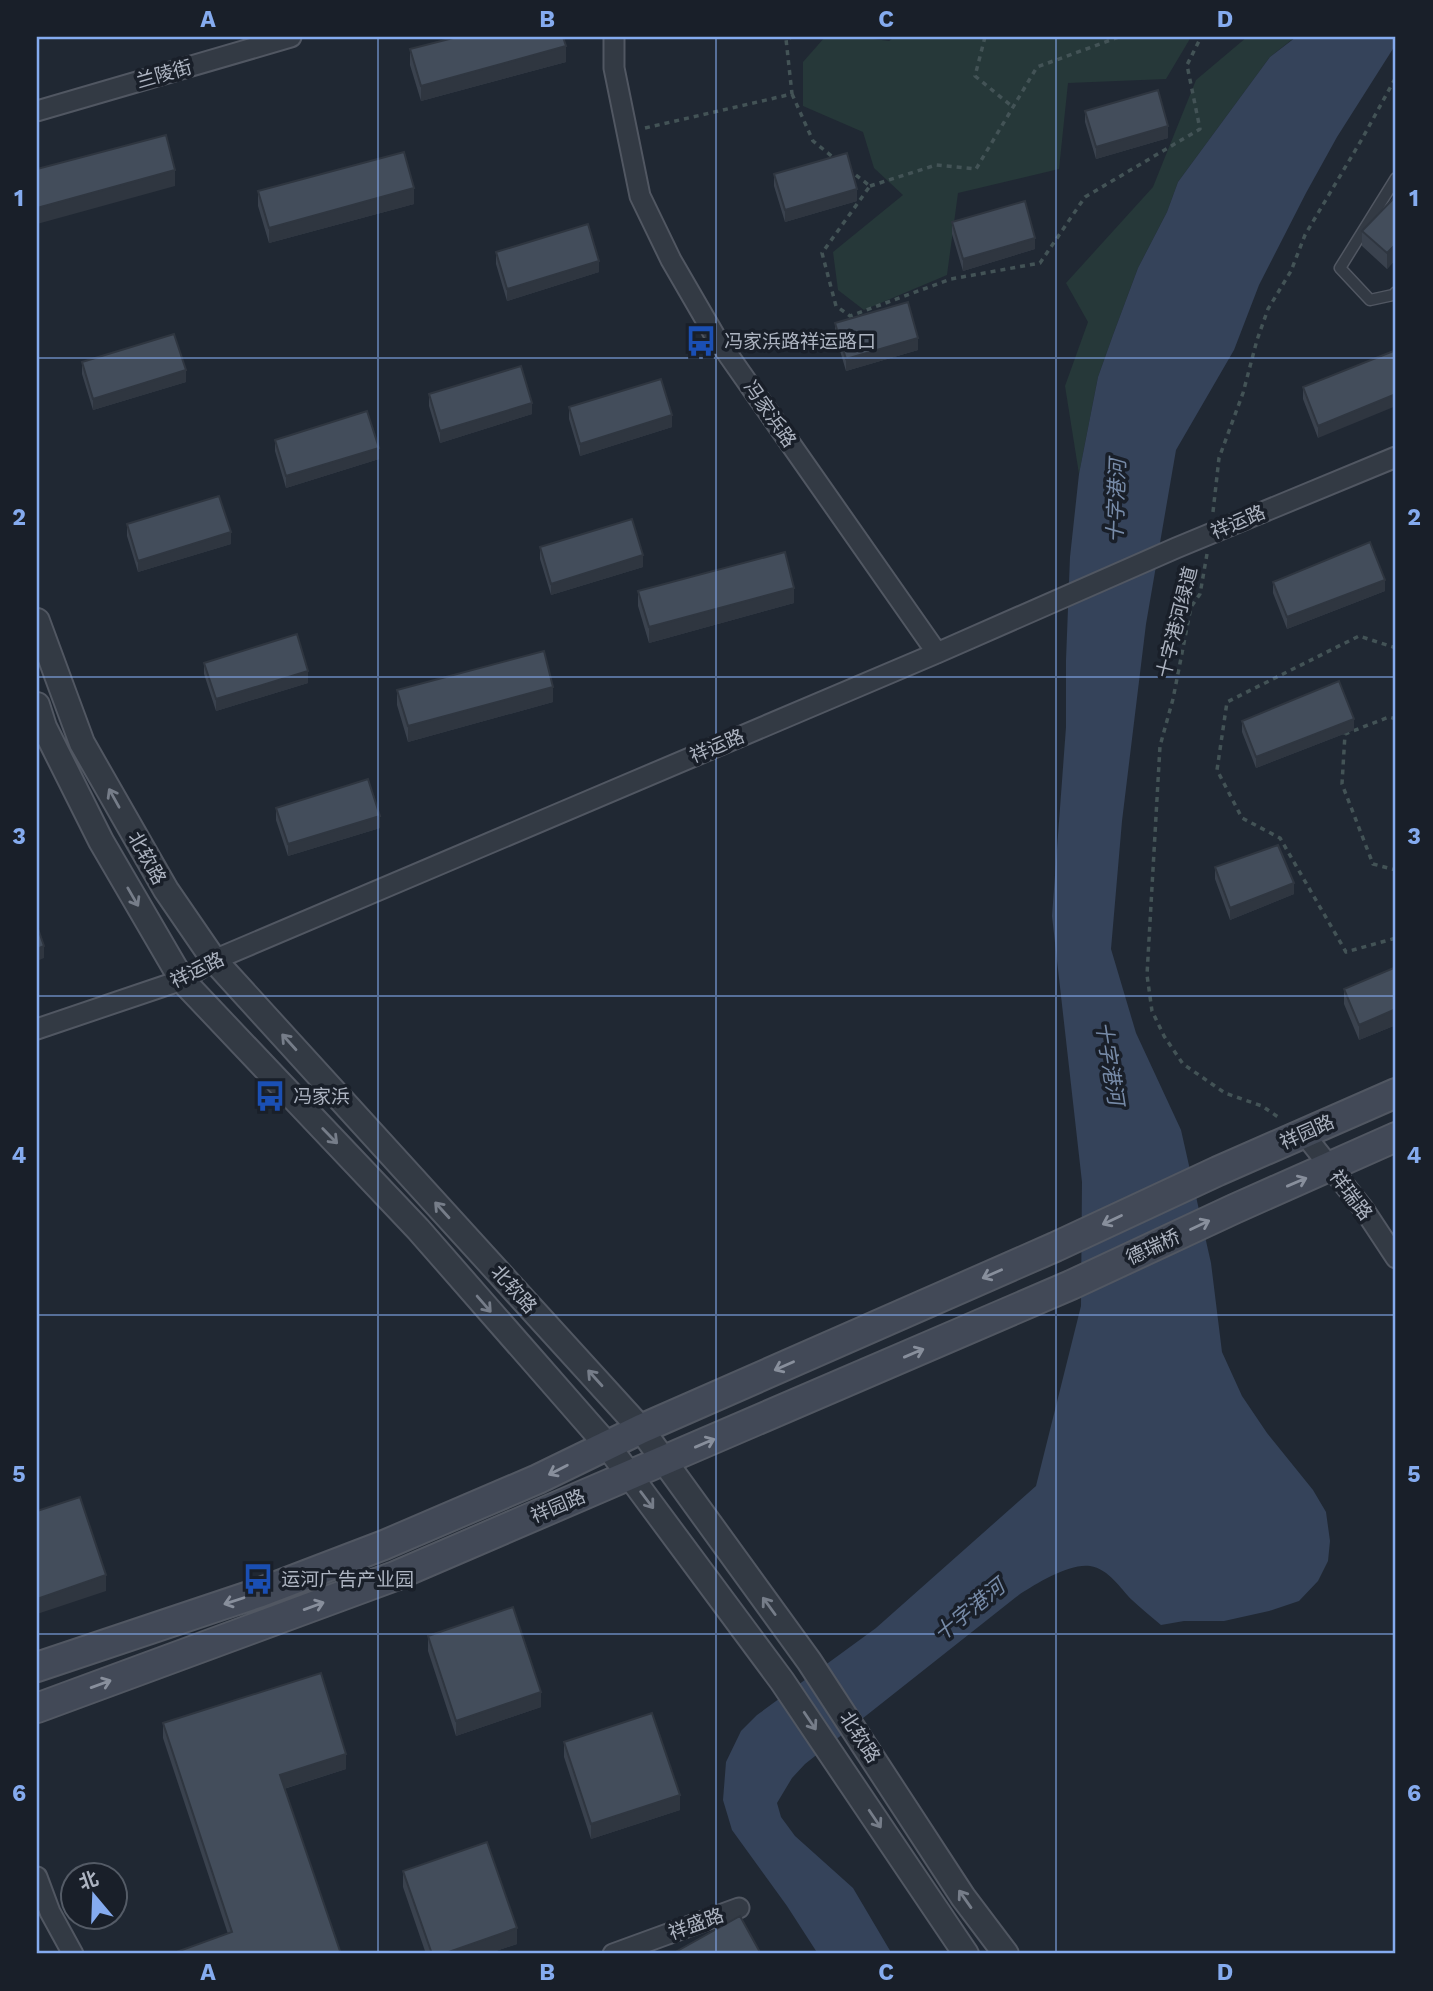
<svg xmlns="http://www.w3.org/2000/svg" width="1433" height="1991" font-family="'Work Sans','Noto Sans SC',sans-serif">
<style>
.green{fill:#263839}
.water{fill:#35435a}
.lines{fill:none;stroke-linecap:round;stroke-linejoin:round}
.service-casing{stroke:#515762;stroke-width:13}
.minor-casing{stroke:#515762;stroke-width:23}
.tertiary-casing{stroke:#515762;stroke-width:28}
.secondary-casing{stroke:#515762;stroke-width:32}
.path{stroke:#435356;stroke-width:3.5;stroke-dasharray:5 5;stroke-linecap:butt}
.service{stroke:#333a44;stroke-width:10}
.minor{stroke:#333a44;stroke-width:19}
.tertiary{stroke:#333a44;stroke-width:24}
.secondary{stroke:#424957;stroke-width:28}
.wall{fill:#3a424e}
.shaded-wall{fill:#2f3640}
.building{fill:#434d5b;stroke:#2f3640;stroke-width:2}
.oneway{stroke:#767d89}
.oneway2{stroke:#888f9c}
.grid{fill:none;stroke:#85abef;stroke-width:2;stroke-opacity:0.55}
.labels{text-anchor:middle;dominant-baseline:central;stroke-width:7;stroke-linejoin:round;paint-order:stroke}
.street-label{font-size:19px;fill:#adb4c1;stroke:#191f29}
.poi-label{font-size:19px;fill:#adb4c1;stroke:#191f29;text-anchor:start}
.water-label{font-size:21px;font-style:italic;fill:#778ba8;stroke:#191f29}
.neatline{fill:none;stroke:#85abef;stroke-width:2.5}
.grid-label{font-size:23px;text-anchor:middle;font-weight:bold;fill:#85abef}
</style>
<rect width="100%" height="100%" fill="#202833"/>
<path class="green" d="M 825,37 L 859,37 L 889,41 L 895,37 L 1191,37 L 1166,79 L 1068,83 L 1059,169 L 958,193 L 947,275 L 864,310 L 838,290 L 833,252 L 903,195 L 874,168 L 863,132 L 803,106 L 803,62 Z
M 1247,37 L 1295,37 L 1270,57 L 1178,182 L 1167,212 L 1138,268 L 1113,335 L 1098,377 L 1079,474 L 1065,386 L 1088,322 L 1066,283 L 1153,187 L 1196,80 Z"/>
<path class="water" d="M 1296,37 L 1396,37 L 1396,44 L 1337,137 L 1306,193 L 1259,285 L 1234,350 L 1176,450 L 1146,624 L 1122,821 L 1111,949 L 1136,1033 L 1181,1130 L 1211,1263 L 1222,1352 L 1242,1396 L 1267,1433 L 1313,1490 L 1326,1512 L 1330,1541 L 1328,1561 L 1318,1581 L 1299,1601 L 1269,1611 L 1224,1621 L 1184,1621 L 1161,1625 C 1151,1617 1141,1608 1132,1600 C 1120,1588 1109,1569 1090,1566 C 1070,1563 1037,1583 1020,1594 L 805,1764 L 792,1778 L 777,1803 L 781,1817 L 795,1836 L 853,1888 L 892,1954 L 818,1954 L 787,1906 L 732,1830 L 723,1800 L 726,1762 L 741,1731 L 757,1715 L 876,1628 L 1036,1486 L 1081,1306 L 1082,1182 L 1052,916 L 1066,727 L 1066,660 L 1070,557 L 1079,474 L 1098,377 L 1113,335 L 1138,268 L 1167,212 L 1178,182 L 1270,57 Z"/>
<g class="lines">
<defs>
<path id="service" d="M 1396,178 L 1340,268 L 1370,300 L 1393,295 L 1396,292"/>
<path id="minor" d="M 614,37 L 614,68 L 640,196 L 671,260 L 715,336 L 937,653
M 37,111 L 291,37
M 37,1029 L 182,980 L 214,960 L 937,653 L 1176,548 L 1396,457
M 1304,1134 L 1365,1211 L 1396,1258
M 37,1877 L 50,1912 L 73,1954
M 613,1954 L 739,1908"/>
<path id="tertiary" d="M 37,621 L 82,743 L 166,890 L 214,960 L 641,1429 L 809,1661 L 963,1897 L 1006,1954
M 37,705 L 44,727 L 101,841 L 182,980 L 418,1229 L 607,1445 L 782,1681 L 966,1954"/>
<path id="secondary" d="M 37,1667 L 261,1592 L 384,1545 L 538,1479 L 641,1429 L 1055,1247 L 1218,1171 L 1396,1093
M 37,1708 L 395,1576 L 1071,1285 L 1234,1209 L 1396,1137"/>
</defs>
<use href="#service" class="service-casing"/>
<use href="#minor" class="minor-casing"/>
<use href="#tertiary" class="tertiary-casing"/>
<use href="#secondary" class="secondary-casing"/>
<path class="path" d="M 985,37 L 975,76 L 1014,108
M 792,94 L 813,141 L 834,158
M 645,128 L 792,94 L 786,39 L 792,37
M 848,169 L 870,186 L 822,253 L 836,306 L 850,316 L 951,279 L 1040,263 L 1085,197 L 1200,129 L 1187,65 L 1201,37
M 870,186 L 936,165 L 976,169 L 1037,67 L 1119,37
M 1213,512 L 1219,458 L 1243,393 L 1257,340 L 1268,309 L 1291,271 L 1305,235 L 1362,139 L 1396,77
M 1207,554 L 1200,594 L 1191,607 L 1173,699 L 1160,746 L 1147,975 L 1152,1011 L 1164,1036 L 1183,1064 L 1225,1093 L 1262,1106 L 1281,1119
M 1396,648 L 1359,636 L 1227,702 L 1217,770 L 1242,818 L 1280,838 L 1346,952 L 1396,938
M 1396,719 L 1389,717 L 1345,734 L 1342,784 L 1373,864 L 1396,870"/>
<use href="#service" class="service"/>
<use href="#minor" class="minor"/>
<use href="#tertiary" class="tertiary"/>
<use href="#secondary" class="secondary"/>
</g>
<path class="wall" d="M 410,49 L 566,62 L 421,101 L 410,65 Z
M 1085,111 L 1168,138 L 1096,159 L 1085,122 Z
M 774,174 L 857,201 L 785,222 L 774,186 Z
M 258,191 L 414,204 L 269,243 L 258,206 Z
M 1396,196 L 1396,259 L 1387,269 L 1362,246 L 1362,231 Z
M 952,222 L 1035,249 L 963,271 L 952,234 Z
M 496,252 L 599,272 L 507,301 L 496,264 Z
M 835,323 L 918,350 L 846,371 L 835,334 Z
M 1396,350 L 1318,438 L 1303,399 L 1303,387 Z
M 82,362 L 186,382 L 93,410 L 82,374 Z
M 429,394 L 532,414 L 440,443 L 429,406 Z
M 569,407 L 672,427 L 580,456 L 569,419 Z
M 275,440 L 379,459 L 286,488 L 275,451 Z
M 127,524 L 231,544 L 138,572 L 127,536 Z
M 540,547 L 643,567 L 551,595 L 540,559 Z
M 1273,582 L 1385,591 L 1287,629 L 1273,593 Z
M 638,591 L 794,603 L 649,643 L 638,606 Z
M 204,663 L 308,683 L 216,711 L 204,674 Z
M 397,690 L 553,702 L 408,742 L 397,705 Z
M 1242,721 L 1354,730 L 1256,768 L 1242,732 Z
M 276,808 L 380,828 L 288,856 L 276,820 Z
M 1215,867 L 1294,894 L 1230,920 L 1215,879 Z
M 1396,967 L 1396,1025 L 1359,1040 L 1344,1004 L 1344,989 Z
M 428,1636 L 541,1707 L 456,1736 L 428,1651 Z
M 163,1723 L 346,1769 L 284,1789 L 341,1954 L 228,1934 L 163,1738 Z
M 564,1742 L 680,1810 L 591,1839 L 564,1757 Z
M 403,1871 L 517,1944 L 487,1954 L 426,1954 L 403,1887 Z"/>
<path class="shaded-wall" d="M 566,46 L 566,62 L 421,101 L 421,86 Z
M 1168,126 L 1168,138 L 1096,159 L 1096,147 Z
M 175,170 L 175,186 L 37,224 L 37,208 Z
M 414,188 L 414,204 L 269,243 L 269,228 Z
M 857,189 L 857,201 L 785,222 L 785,210 Z
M 1035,238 L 1035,249 L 963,271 L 963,259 Z
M 1396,244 L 1396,259 L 1387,269 L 1387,253 Z
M 599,261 L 599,272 L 507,301 L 507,289 Z
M 918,338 L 918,350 L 846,371 L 846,359 Z
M 186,370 L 186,382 L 93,410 L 93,399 Z
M 1396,394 L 1396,406 L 1318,438 L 1318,426 Z
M 532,403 L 532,414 L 440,443 L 440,431 Z
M 672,415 L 672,427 L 580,456 L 580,444 Z
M 379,448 L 379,459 L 286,488 L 286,476 Z
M 231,532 L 231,544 L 138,572 L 138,561 Z
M 643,555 L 643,567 L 551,595 L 551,584 Z
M 1385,580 L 1385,591 L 1287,629 L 1287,617 Z
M 794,588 L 794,603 L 649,643 L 649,627 Z
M 308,671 L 308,683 L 216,711 L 216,699 Z
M 553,687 L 553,702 L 408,742 L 408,726 Z
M 1354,719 L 1354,730 L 1256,768 L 1256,757 Z
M 380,816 L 380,828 L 288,856 L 288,844 Z
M 1294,883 L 1294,894 L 1230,920 L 1230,908 Z
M 44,946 L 44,958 L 37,961 L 37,949 Z
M 1396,1009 L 1396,1025 L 1359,1040 L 1359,1025 Z
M 106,1575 L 106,1591 L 37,1614 L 37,1599 Z
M 541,1692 L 541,1707 L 456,1736 L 456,1721 Z
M 346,1754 L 346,1769 L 280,1790 L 280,1775 Z
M 680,1795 L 680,1810 L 591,1839 L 591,1824 Z
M 517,1928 L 517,1944 L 487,1954 L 443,1954 Z"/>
<path class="building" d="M 457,37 L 563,37 L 566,46 L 421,86 L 410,49 Z
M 1158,90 L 1168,126 L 1096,147 L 1085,111 Z
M 166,135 L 175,170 L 37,208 L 37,169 Z
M 404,152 L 414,188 L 269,228 L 258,191 Z
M 847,153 L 857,189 L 785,210 L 774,174 Z
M 1396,196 L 1396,244 L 1387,253 L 1362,231 Z
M 1025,201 L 1035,238 L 963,259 L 952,222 Z
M 588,224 L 599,261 L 507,289 L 496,252 Z
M 908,302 L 918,338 L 846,359 L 835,323 Z
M 174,334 L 186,370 L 93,399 L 82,362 Z
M 1396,350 L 1396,394 L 1318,426 L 1303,387 Z
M 521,366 L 532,403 L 440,431 L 429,394 Z
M 661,379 L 672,415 L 580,444 L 569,407 Z
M 367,411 L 379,448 L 286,476 L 275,440 Z
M 219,496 L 231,532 L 138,561 L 127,524 Z
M 632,519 L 643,555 L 551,584 L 540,547 Z
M 1370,542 L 1385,580 L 1287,617 L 1273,582 Z
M 785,552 L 794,588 L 649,627 L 638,591 Z
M 297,634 L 308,671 L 216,699 L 204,663 Z
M 544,651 L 553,687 L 408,726 L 397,690 Z
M 1339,681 L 1354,719 L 1256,757 L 1242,721 Z
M 368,779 L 380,816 L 288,844 L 276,808 Z
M 1278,845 L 1294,883 L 1230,908 L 1215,867 Z
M 37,926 L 44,946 L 37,949 Z
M 1396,967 L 1396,1009 L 1359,1025 L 1344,989 Z
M 80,1497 L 106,1575 L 37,1599 L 37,1511 Z
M 513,1607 L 541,1692 L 456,1721 L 428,1636 Z
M 321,1673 L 346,1754 L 280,1775 L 341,1954 L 171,1954 L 232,1932 L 163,1723 Z
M 652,1713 L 680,1795 L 591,1824 L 564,1742 Z
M 487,1842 L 517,1928 L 443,1954 L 432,1954 L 403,1871 Z
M 740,1916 L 761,1954 L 672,1954 Z"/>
<defs><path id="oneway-shaft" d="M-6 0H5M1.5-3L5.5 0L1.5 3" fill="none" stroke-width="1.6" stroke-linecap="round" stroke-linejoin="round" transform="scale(1.75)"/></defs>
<g class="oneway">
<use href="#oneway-shaft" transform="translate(114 798) rotate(-119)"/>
<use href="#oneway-shaft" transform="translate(133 897) rotate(60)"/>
<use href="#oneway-shaft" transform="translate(289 1042) rotate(-132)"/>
<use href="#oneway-shaft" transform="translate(330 1136) rotate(46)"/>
<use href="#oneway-shaft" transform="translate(442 1210) rotate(-132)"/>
<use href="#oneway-shaft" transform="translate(484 1304) rotate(49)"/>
<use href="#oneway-shaft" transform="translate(595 1378) rotate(-132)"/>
<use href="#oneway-shaft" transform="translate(647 1500) rotate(53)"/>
<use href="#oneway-shaft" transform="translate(769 1606) rotate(-126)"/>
<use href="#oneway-shaft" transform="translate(810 1721) rotate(56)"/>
<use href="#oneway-shaft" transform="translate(875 1819) rotate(56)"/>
<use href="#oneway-shaft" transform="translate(965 1899) rotate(-125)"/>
</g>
<g class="oneway2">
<use href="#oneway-shaft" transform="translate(1297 1182) rotate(-23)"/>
<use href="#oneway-shaft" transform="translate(1112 1220) rotate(155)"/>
<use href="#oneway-shaft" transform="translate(1200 1225) rotate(-25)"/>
<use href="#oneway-shaft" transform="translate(992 1274) rotate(156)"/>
<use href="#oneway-shaft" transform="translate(914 1353) rotate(-23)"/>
<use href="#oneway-shaft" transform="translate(784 1366) rotate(156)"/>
<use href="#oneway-shaft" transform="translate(705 1443) rotate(-23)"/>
<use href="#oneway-shaft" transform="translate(558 1470) rotate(153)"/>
<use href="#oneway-shaft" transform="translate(234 1601) rotate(162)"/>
<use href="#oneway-shaft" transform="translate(314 1606) rotate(-20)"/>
<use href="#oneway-shaft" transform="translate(101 1684) rotate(-20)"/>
</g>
<path class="grid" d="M 378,37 L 378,1954M 716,37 L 716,1954M 1056,37 L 1056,1954M 37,358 L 1396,358M 37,677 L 1396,677M 37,996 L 1396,996M 37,1315 L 1396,1315M 37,1634 L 1396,1634"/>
<defs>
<symbol id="bus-bare" viewBox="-9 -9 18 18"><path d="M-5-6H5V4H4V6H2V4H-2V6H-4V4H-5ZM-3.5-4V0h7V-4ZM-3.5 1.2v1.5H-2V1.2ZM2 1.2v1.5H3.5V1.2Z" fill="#1a4fb4" stroke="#191f29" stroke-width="2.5" paint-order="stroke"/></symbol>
</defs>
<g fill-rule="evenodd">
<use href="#bus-bare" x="679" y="319" width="44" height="44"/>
<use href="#bus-bare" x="248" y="1074" width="44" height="44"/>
<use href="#bus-bare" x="236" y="1557" width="44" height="44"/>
</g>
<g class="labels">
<g class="street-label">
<text transform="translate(164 74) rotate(-16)">兰陵街</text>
<text transform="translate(770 414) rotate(55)">冯家浜路</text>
<text transform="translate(1238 522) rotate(-23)">祥运路</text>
<text transform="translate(1177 622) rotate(-76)">十字港河绿道</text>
<text transform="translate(717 746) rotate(-23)">祥运路</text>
<text transform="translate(147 858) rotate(61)">北软路</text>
<text transform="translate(197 970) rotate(-26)">祥运路</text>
<text transform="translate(1307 1132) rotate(-24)">祥园路</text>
<text transform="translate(1351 1195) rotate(53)">祥瑞路</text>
<text transform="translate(1153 1247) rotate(-25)">德瑞桥</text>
<text transform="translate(514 1289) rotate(48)">北软路</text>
<text transform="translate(558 1506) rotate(-23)">祥园路</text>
<text transform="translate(860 1737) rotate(57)">北软路</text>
<text transform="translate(696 1924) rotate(-20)">祥盛路</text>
</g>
<g class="poi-label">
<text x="724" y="341">冯家浜路祥运路口</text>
<text x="293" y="1096">冯家浜</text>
<text x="281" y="1579">运河广告产业园</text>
</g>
<g class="water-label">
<text transform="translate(1116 501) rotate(-88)">十字港河</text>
<text transform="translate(1110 1063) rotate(81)">十字港河</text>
<text transform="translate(969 1610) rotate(-39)">十字港河</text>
</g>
</g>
<rect width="1433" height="1991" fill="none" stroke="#191f29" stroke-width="77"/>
<g transform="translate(94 1896) rotate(341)"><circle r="33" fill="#191f29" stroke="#545b66" stroke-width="2"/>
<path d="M0-5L12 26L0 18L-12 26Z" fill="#85abef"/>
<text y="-10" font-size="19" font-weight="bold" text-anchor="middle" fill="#adb4c1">北</text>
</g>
<rect x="38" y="38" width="1356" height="1914" class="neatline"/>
<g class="grid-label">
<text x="208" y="27">A</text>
<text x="547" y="27">B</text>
<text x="886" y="27">C</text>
<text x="1225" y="27">D</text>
<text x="19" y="206">1</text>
<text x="1414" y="206">1</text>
<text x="19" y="525">2</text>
<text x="1414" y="525">2</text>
<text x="19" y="844">3</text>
<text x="1414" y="844">3</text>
<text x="19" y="1163">4</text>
<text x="1414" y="1163">4</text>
<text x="19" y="1482">5</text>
<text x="1414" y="1482">5</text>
<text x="19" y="1801">6</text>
<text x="1414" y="1801">6</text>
<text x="208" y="1980">A</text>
<text x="547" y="1980">B</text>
<text x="886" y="1980">C</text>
<text x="1225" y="1980">D</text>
</g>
</svg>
